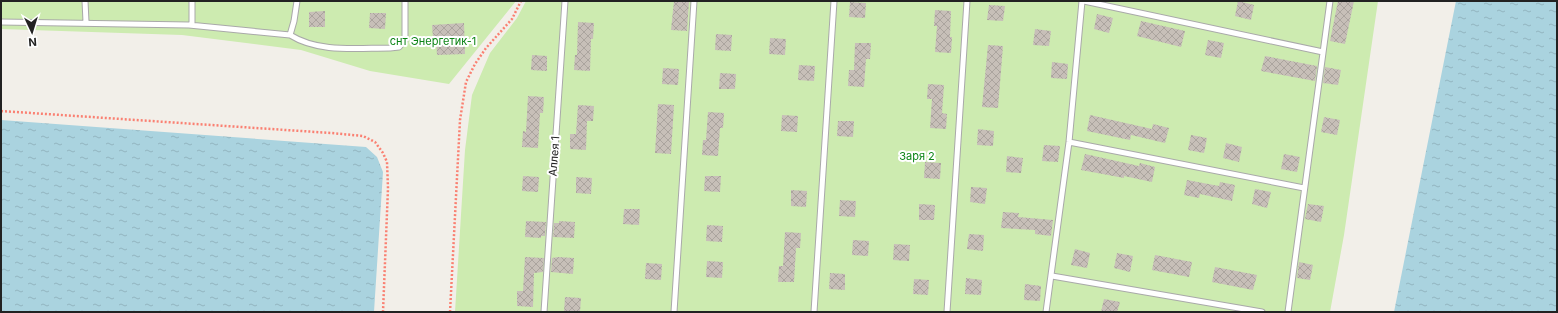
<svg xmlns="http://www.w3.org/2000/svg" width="1558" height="313" font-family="Inter,sans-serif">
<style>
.garden{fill:#cdebb0}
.water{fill:url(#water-ripples)}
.building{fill:url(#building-cross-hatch)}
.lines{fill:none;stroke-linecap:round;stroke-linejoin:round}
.lane-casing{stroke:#a9a9a9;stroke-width:7}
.path{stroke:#fa8072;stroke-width:2.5;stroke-dasharray:2 2;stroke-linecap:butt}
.lane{stroke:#fff;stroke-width:5}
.labels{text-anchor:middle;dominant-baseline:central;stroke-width:4;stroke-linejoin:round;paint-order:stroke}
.park-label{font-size:11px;fill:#0c8416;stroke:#fff}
.street-label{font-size:11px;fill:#222;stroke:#fff}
</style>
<defs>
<pattern id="water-ripples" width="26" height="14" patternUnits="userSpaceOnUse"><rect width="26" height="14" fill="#aad3df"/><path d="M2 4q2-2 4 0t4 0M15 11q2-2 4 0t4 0" fill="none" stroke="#92b5bf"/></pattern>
<pattern id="building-cross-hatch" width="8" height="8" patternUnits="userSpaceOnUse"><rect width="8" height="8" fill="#c7bfb8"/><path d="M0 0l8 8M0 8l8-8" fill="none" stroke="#aba49e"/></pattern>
</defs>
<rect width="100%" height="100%" fill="#f2efe9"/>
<path class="garden" d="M 1,1 L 516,1 L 449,84 L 370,71 L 301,50 L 182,35 L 1,29 Z
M 526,1 L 1378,1 L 1344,235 L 1330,312 L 455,312 L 465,150 L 472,95 L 490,53 L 517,18 Z"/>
<path class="water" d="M 1456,1 L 1557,1 L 1557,312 L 1394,312 Z
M 1,120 L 366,147 L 377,157 L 383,172 L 374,312 L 1,312 Z"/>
<path class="building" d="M 674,1 L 689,1 L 687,31 L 671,30 Z
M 1238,1 L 1254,5 L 1251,20 L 1235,16 Z
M 1338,1 L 1354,1 L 1345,44 L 1330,41 Z
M 850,2 L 866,3 L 865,18 L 849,17 Z
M 989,5 L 1005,6 L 1003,21 L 987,20 Z
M 935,10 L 951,11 L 950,37 L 952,37 L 951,53 L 935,52 L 937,26 L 934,26 Z
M 325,11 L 325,27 L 309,27 L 309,12 Z
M 370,13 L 386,13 L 385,29 L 369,28 Z
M 1097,14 L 1113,18 L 1109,33 L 1094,29 Z
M 1141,21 L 1185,31 L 1181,47 L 1137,36 Z
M 578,22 L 594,23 L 593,39 L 591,39 L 590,71 L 574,70 L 575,55 L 577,55 Z
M 464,23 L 465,54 L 437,55 L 436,37 L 433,38 L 432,25 Z
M 1035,29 L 1051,31 L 1049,46 L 1033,45 Z
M 716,34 L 732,35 L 731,51 L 715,50 Z
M 770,38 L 786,39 L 785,55 L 769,54 Z
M 1208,40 L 1224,43 L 1221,58 L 1205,55 Z
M 855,43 L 871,43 L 870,59 L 866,59 L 864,87 L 848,86 L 849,70 L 854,70 Z
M 988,45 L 1003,46 L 998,108 L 982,107 Z
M 532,55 L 547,56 L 547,71 L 531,70 Z
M 1265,56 L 1317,66 L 1315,81 L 1261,71 Z
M 1052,62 L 1068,64 L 1067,79 L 1051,78 Z
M 799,65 L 815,66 L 814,81 L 798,80 Z
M 1325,67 L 1341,70 L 1338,85 L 1323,83 Z
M 663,68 L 679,69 L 678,85 L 662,84 Z
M 720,73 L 736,74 L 735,89 L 719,89 Z
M 928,84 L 944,85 L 942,113 L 947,114 L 946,129 L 930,128 L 932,99 L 927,99 Z
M 528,96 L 544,97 L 543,113 L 540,113 L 538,148 L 522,147 L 523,131 L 526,132 Z
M 658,104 L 674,105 L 671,154 L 655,153 Z
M 578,105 L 594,106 L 593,121 L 587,121 L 586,150 L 570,149 L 570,134 L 576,134 Z
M 708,112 L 724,113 L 723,128 L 720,128 L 718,156 L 702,155 L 703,140 L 706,140 Z
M 782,115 L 798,116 L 797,132 L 781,131 Z
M 1090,115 L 1152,129 L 1153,124 L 1169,128 L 1165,143 L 1131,135 L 1130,140 L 1087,131 Z
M 1324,117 L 1340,120 L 1337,135 L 1321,132 Z
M 838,121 L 854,121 L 853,137 L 837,136 Z
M 978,129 L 994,131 L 993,146 L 977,145 Z
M 1191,135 L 1207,138 L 1204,153 L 1188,150 Z
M 1226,143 L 1242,147 L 1239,162 L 1223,158 Z
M 1044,145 L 1060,146 L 1058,162 L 1042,161 Z
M 1085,154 L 1139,166 L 1140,163 L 1155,167 L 1152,182 L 1124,176 L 1124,178 L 1081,170 Z
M 1284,154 L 1300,157 L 1297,172 L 1281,169 Z
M 1007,156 L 1023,158 L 1021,173 L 1006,172 Z
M 925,162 L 941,163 L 940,179 L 924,178 Z
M 523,176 L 539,177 L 538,192 L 522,191 Z
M 705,176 L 721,176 L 720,192 L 704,191 Z
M 576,177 L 592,178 L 591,194 L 576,193 Z
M 1187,180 L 1219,186 L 1220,182 L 1235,185 L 1232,201 L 1200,194 L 1199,198 L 1184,195 Z
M 971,187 L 987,188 L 985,204 L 970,202 Z
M 1255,189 L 1271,192 L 1267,208 L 1252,204 Z
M 791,190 L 807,191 L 806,207 L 791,206 Z
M 840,200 L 856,201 L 855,217 L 839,216 Z
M 919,204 L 935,205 L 934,220 L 919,220 Z
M 1308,204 L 1324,206 L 1321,222 L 1305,219 Z
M 624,209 L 640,209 L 639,225 L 623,224 Z
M 1003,212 L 1019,213 L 1018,217 L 1053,220 L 1051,236 L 1035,234 L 1035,230 L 1001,228 Z
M 526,221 L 546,222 L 545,236 L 541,236 L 541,238 L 525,237 Z
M 559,221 L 575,222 L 574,238 L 553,237 L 554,223 L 559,223 Z
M 707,225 L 723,226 L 722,242 L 706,241 Z
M 785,232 L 801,233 L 800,248 L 796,248 L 794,282 L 778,282 L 779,266 L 783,266 Z
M 969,234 L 984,235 L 983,251 L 967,249 Z
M 853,240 L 869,241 L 868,256 L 852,255 Z
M 894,244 L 910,245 L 909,261 L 893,260 Z
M 1075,249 L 1090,253 L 1087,268 L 1071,265 Z
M 1117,253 L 1133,256 L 1130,272 L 1114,268 Z
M 1155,255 L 1192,262 L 1189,277 L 1152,270 Z
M 525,257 L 544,258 L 543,272 L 534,273 L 533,307 L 517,306 L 517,291 L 523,291 Z
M 558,257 L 574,258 L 573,274 L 551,272 L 552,258 Z
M 707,261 L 723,262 L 722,278 L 706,277 Z
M 1299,262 L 1313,265 L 1310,280 L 1297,278 Z
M 646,263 L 662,264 L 661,280 L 645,279 Z
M 1215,267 L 1257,275 L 1253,290 L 1212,282 Z
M 830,273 L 845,274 L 845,290 L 829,289 Z
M 966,278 L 982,280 L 981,295 L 965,294 Z
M 914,279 L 929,280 L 928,295 L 913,294 Z
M 1025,284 L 1041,286 L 1040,301 L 1024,300 Z
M 565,297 L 581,298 L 580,312 L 564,312 Z
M 1104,299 L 1120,302 L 1117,312 L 1101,312 Z"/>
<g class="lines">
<defs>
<path id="lane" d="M 85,1 L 86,22
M 192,1 L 192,25
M 1084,1 L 1323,52
M 1,22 L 189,25 L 290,35 C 319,53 356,48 390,48 L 399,47 L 405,40 L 405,1
M 290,35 L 294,21 L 297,1
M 1069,142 L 1304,188
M 1052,276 L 1262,312
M 544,312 L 565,1
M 674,312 L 694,1
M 814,312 L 834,1
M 947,312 L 967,1
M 1046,312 L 1069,142 L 1082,1
M 1288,312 L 1330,1"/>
</defs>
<use href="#lane" class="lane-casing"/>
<path class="path" d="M 1,111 L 331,133 L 363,136 L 375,142 L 383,153 L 387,162 L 388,188 L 383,312
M 450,312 L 460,120 L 466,82 L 475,64 L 486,48 L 512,19 L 521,1"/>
<use href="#lane" class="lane"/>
</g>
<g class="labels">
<g class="park-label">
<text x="433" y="41">снт Энергетик-1</text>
<text x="917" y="156">Заря 2</text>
</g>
<g class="street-label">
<text transform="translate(554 156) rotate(-86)">Аллея 1</text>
</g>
</g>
<rect width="1558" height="313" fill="none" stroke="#222222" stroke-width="4"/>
<g transform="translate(32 32) rotate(176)" stroke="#ffffff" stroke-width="3" paint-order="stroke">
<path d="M0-3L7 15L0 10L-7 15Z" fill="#222222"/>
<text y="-6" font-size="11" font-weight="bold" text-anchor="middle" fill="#222222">N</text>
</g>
</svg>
